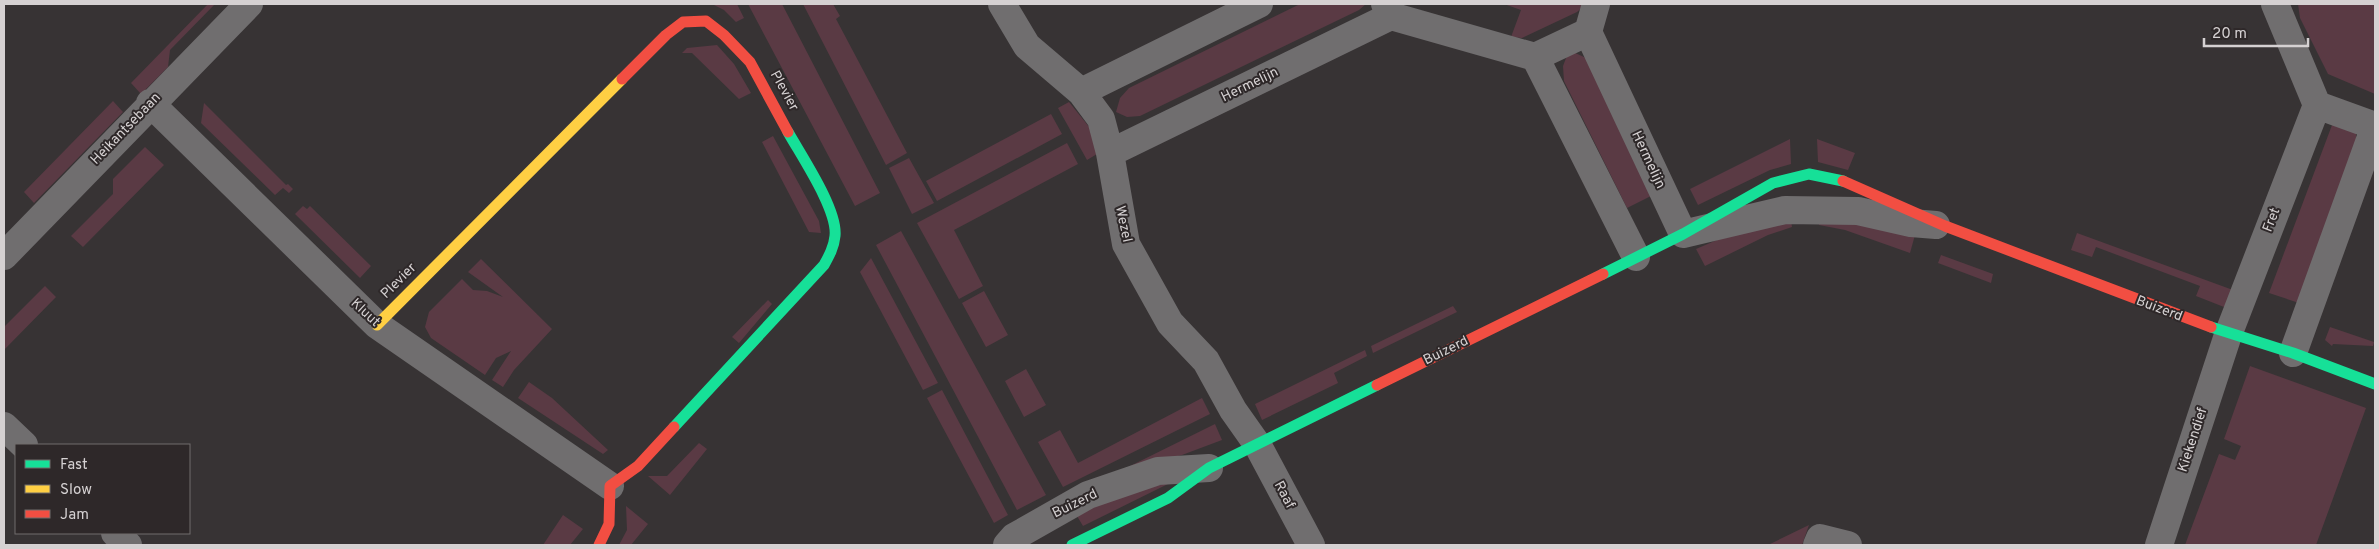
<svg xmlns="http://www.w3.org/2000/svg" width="2379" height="549" font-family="Overpass,sans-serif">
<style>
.green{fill:#5a3a44}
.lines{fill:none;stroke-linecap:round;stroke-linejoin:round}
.street{stroke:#706e6f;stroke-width:28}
.fast{stroke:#16e098;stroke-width:11}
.slow{stroke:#ffcf43;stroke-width:11}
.jam{stroke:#f24e42;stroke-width:11}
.labels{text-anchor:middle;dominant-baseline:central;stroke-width:4;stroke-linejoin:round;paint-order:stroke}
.street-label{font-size:14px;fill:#d5d1d2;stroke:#2e2829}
</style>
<rect width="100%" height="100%" fill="#373334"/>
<path class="green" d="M 208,4 L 215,4 L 170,50 L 168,67 L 141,94 L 131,83 Z
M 712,4 L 737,4 L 744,18 L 736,22 L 724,10 Z
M 748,4 L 782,4 L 880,193 L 855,206 Z
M 803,4 L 833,4 L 840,16 L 836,19 L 907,153 L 886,165 Z
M 1300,4 L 1366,4 L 1359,10 L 1140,116 L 1127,117 L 1116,112 L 1120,98 L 1129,88 Z
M 1504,4 L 1586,4 L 1577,12 L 1522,38 L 1511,37 L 1521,10 Z
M 2298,4 L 2375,4 L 2375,94 L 2328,74 L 2300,18 Z
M 717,45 L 734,64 L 751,93 L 739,99 L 692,53 L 682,53 L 687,48 Z
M 1573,52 L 1584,57 L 1592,66 L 1655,194 L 1627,208 L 1564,81 L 1563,66 L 1568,53 Z
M 113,101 L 123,112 L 34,203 L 24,192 Z
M 1069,102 L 1090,128 L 1097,154 L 1087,160 L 1058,108 Z
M 204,103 L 286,185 L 288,184 L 293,189 L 289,193 L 283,188 L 275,195 L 201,123 Z
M 1051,114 L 1062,134 L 937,201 L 926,181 Z
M 2332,125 L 2356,132 L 2356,141 L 2299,303 L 2269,293 Z
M 773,136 L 819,221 L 821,233 L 809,232 L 762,142 Z
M 1790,139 L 1791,164 L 1770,170 L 1698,205 L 1690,189 Z
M 1817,139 L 1855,153 L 1848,170 L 1818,162 Z
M 1067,143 L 1078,164 L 954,230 L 983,286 L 959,299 L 917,223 Z
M 145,147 L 164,165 L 83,247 L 71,236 L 113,194 L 113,179 Z
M 909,158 L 934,203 L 912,214 L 889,168 Z
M 303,206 L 307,209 L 310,206 L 371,266 L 360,278 L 295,214 Z
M 1819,218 L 1915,235 L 1910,253 L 1845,230 L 1819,225 Z
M 1791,220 L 1792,227 L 1768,235 L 1705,266 L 1696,249 L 1731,234 Z
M 901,231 L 1046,495 L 1017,510 L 876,245 Z
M 2077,233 L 2233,290 L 2227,306 L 2224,307 L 2196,296 L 2200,286 L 2096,247 L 2092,257 L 2071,250 Z
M 1941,255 L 1993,274 L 1991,283 L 1938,263 Z
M 871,258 L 938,383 L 923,390 L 860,272 Z
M 481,259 L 552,329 L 514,370 L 503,387 L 492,380 L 511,351 L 496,358 L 485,375 L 431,338 L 425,327 L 429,312 L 462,279 L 473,290 L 487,291 L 503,297 L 468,272 Z
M 45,286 L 56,297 L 4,350 L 4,327 Z
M 984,291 L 1008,335 L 986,347 L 962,303 Z
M 768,300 L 772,304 L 739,343 L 732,337 Z
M 1453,306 L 1457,312 L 1373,353 L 1371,346 Z
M 2330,327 L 2374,342 L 2373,346 L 2333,344 L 2332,346 L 2325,340 Z
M 1365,350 L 1367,356 L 1334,373 L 1338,383 L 1262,420 L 1255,404 Z
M 2250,366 L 2366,408 L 2316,545 L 2185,545 L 2219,454 L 2235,460 L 2241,446 L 2224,439 Z
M 1026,369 L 1046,405 L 1024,417 L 1005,381 Z
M 529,382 L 552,398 L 608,450 L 603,454 L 518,398 Z
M 942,390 L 1008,515 L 994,523 L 927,398 Z
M 1202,398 L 1210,414 L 1063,487 L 1038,442 L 1060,430 L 1078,463 Z
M 1215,424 L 1222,440 L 1182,455 L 1122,470 Z
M 699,443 L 707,449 L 670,495 L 648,476 L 667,476 Z
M 1172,482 L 1083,526 L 1077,516 L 1113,496 Z
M 626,506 L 648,524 L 631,545 L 619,545 L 627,530 Z
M 563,515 L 583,529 L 570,545 L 543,545 Z
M 1809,525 L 1802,545 L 1768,545 Z"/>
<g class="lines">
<path class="street" d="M 1002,4 L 1027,46 L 1081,92 L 1101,119 L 1110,153 L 1126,244 L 1170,323 L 1206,361 L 1233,410 L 1257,444 L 1311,545
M 1385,4 L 1391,16 L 1535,57 L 1588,32 L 1596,4
M 1588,32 L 1683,234 L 1785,210 L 1858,211 L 1911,223 L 1936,225
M 1535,57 L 1636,257
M 1081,92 L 1259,4
M 150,103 L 377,325 L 610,486
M 2317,105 L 2375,126
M 1110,153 L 1391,16
M 4,256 L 249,4
M 2293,353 L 2375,126
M 4,426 L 24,445
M 115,533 L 128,545
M 1007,545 L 1014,537 L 1088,495 L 1158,471 L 1209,468
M 1817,545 L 1820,538 L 1848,545
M 2159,545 L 2228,335 L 2317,105 L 2275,4"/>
<path class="fast" d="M 1603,274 L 1683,234 L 1773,183 L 1809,174 L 1843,181
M 2211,327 L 2293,353 L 2375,384
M 674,427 L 824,265 C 829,256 834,247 835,236 C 838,210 802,157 788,132
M 1072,545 L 1168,498 L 1209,468 L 1377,385"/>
<path class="slow" d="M 377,325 L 622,79"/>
<path class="jam" d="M 622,79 L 666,35 L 683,22 L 706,21 L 724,35 L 750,62 L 788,132
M 1843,181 L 1945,226 L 2211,327
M 1377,385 L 1603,274
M 599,545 L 609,524 L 610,486 L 638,466 L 674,427"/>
</g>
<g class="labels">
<g class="street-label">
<text transform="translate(1250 85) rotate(-26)">Hermelijn</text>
<text transform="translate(784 91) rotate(61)">Plevier</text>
<text transform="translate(126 129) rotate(-46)">Heikantsebaan</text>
<text transform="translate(1648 160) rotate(65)">Hermelijn</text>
<text transform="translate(2272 220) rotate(-69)">Fret</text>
<text transform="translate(1123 224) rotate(78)">Wezel</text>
<text transform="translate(399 281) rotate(-45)">Plevier</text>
<text transform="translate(2159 309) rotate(21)">Buizerd</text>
<text transform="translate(365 313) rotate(43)">Kluut</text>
<text transform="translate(1446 351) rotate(-26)">Buizerd</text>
<text transform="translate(2193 440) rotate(-72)">Kiekendief</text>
<text transform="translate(1284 495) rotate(62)">Raaf</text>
<text transform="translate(1075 504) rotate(-26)">Buizerd</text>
</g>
</g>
<rect width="2379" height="549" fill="none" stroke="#d5d1d2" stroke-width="10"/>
<rect x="15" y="444" width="175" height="90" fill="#2e2829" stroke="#716c6d"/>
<rect x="25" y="460" width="25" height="8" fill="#16e098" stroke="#716c6d"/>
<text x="60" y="469" font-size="15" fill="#d5d1d2">Fast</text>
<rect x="25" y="485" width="25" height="8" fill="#ffcf43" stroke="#716c6d"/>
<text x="60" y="494" font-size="15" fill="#d5d1d2">Slow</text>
<rect x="25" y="510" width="25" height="8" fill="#f24e42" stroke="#716c6d"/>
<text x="60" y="519" font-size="15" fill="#d5d1d2">Jam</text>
<path d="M2204 38v8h104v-8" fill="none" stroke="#d5d1d2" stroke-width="2.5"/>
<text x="2212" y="38" font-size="15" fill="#d5d1d2" stroke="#2e2829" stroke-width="4" paint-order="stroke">20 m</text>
</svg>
